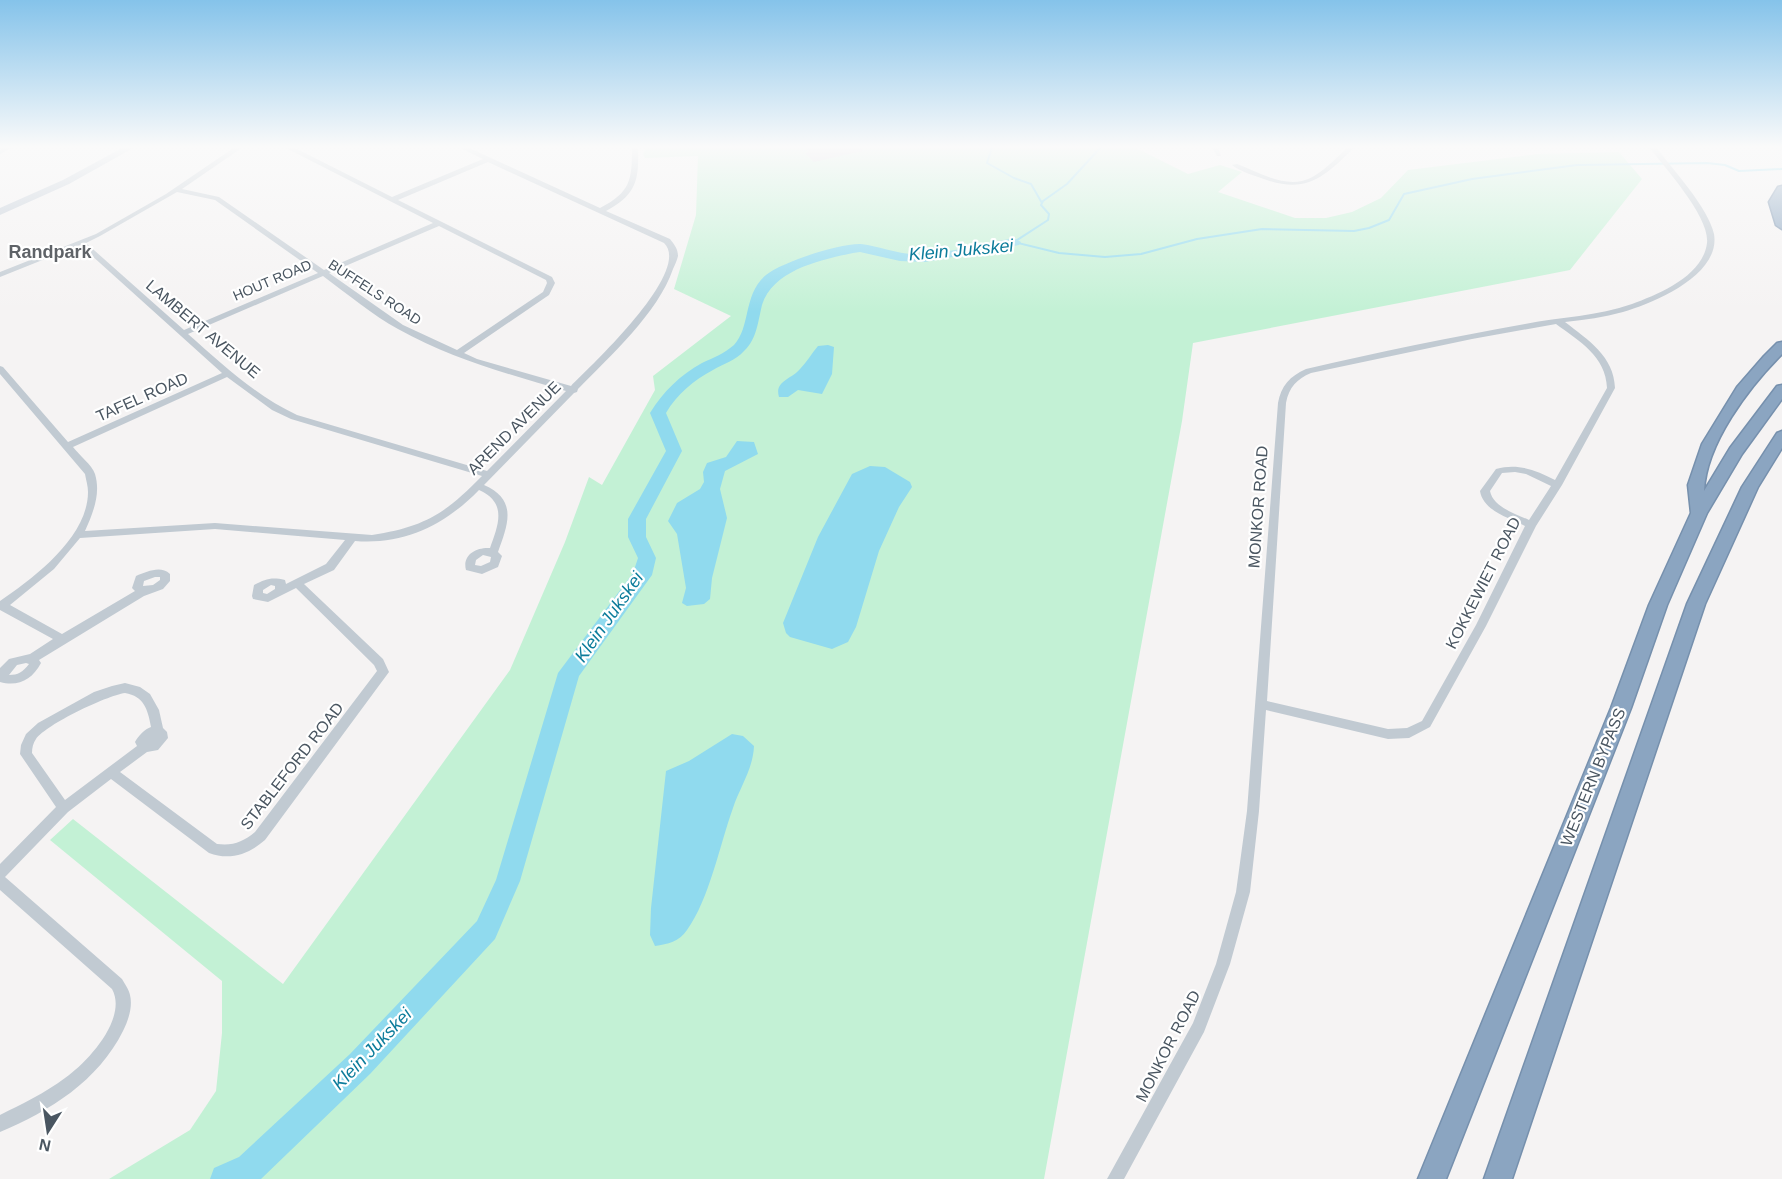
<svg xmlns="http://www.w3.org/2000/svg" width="1782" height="1179" font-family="Helvetica,sans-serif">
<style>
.green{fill:#c3f1d5}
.water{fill:#90daee}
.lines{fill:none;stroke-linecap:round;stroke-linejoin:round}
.stream{stroke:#90daee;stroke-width:2}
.river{fill:#90daee;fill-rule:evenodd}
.building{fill:#cdcfd5}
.motorway-casing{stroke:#7690ad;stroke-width:3}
.minor{fill:#c1cad2;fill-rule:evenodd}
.secondary{fill:#c1cbd6;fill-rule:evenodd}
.motorway{fill:#8ba5c1;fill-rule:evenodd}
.labels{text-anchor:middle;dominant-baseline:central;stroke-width:4.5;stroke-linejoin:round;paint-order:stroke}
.far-street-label{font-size:14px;fill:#4a5661;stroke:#fff}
.street-label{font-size:16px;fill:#4a5661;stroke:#fff}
.water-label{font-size:18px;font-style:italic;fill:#0c7c9b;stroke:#fff}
.far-district-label{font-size:18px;font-weight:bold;fill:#5f6368;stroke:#fff}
</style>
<rect width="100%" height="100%" fill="#f5f3f3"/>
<path class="green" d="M 647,147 L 1134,147 L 1188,174 L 1220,165 L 1242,172 L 1218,192 L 1295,218 L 1326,218 L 1352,212 L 1381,198 L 1408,170 L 1538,154 L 1619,152 L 1642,179 L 1570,270 L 1193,343 L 1182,421 L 1044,1179 L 109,1179 L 190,1130 L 216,1091 L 222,1033 L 222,981 L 50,840 L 73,819 L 283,984 L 510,670 L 565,542 L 589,477 L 602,485 L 655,390 L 653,376 L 731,316 L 674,289 L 696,215 L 698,156 L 645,158 L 643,153 Z"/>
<path class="water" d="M 828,345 L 834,347 L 832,374 L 822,394 L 798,390 L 788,397 L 779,397 C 774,381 792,379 800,369 C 807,362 811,354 818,346 Z
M 737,441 L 754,442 L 758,454 L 725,471 L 720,489 L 727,518 L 712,578 L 710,599 L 704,604 L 687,606 L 682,603 L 686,588 L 677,534 L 668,521 L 677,503 L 700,489 L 704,482 L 703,472 L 707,463 L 726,457 Z
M 870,466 L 885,467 L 910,482 L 912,487 L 899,507 L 879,551 L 856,627 L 848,642 L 832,649 L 790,637 L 786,633 L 783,623 L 818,537 L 852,474 Z
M 732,734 L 743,736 L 754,746 C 753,769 740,787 733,808 C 720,844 709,900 687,930 C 679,942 668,944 655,946 L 650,935 L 651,908 L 666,771 L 689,761 Z"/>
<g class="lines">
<path class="stream" d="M 992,147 L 987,163 L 1014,178 L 1031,184 L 1042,203
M 1014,242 L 1059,253 L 1105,257 L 1141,254 L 1197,239 L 1262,229 L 1354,231 L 1369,228 L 1389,220 L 1404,194 L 1472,179 L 1577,165 L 1707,163 L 1725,165 L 1739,171 L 1782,169
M 1014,242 L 1048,220 L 1049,214 L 1041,205 L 1043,201 L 1067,184 L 1101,147"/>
<path class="river" d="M 1014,238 L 1021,242 L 1019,245 L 925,262 L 900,261 L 860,252 L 853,253 C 820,260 773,270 762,305 C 758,321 757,339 744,351 C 736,360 723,364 713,370 C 694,380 677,394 666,413 L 682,451 L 646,519 L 646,537 L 656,558 L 652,575 L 579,676 L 520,881 L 495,939 L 370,1074 L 261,1179 L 210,1179 L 214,1168 L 239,1157 L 350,1054 L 477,921 L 496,880 L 558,673 L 633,573 L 638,558 L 628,537 L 628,519 L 666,451 L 650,413 C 663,392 680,375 702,363 C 713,358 725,353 734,345 C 751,327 743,294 766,275 C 782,262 840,243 861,244 C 879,246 896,254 915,254 C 948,254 981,244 1014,238 Z"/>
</g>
<path class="building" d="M 804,147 L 862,147 L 862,151 L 814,162 L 805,153 L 809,152 Z"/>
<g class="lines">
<defs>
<path id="motorway" d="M 1782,186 L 1782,229 L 1776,225 L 1769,202 L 1778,187 Z
M 1782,342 L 1782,354 C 1749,387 1706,443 1704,491 L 1730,448 L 1777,386 L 1782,385 L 1782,399 L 1742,454 L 1707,513 L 1667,605 L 1631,708 L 1446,1179 L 1418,1179 L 1611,708 L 1649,605 L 1691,513 L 1688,485 L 1702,444 L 1737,387 L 1764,356 L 1777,343 Z
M 1782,431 L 1782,448 L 1758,487 L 1705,604 L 1512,1179 L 1484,1179 L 1687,604 L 1742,487 L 1777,433 Z"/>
</defs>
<use href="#motorway" class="motorway-casing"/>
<path class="minor" d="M 4,147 L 13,147 L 0,154 L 0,150 Z
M 235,147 L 243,147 L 182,189 L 219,197 L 324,270 L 433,223 L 284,147 L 293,147 L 392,197 L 483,159 L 458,147 L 467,147 L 600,208 C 631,192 632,180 632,147 L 638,147 C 639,180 637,194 606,211 L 670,239 C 674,244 678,249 678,256 C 677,260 675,265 673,269 C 658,313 610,356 578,389 L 577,392 L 574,393 L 484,485 C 518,500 508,524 498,552 L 502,556 L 498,567 L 482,574 L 466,570 C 462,555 476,547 490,548 C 498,525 508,503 479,490 C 445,525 404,545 355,541 L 334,570 L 304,584 L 383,659 L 389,672 L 265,840 C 249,854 230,861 209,853 L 111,779 L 68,812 L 5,877 L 122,979 C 125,984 129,990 130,995 C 133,1007 128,1021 123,1031 C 98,1081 50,1111 0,1132 L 0,1115 C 22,1104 45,1093 65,1078 C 88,1062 128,1018 112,989 L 0,890 L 0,864 L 56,807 L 20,754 L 21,745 L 26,734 L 38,723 L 94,692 L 112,686 L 125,683 L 140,687 L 150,694 L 159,710 L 163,728 L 167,732 L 168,738 L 158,750 L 147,752 L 120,772 L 217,844 C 233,846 243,842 255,832 L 377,671 L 374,665 L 296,588 L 268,602 L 253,599 L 252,596 L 254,585 C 266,579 271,577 285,580 L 286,584 L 326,564 L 345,540 L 215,529 L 80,538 L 54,569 L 10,605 L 62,634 L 135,591 L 132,588 L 136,576 C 147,572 160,565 170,574 L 170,581 L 163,589 L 144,596 L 39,660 L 41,663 C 32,680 18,687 0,682 L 0,668 L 9,659 L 30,654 L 53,639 L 0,610 L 0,601 C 34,578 88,537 88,492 C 88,486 86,480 85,474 L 0,374 L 0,366 L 3,367 L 68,442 L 222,373 L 80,245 L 0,277 L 0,272 L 96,234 L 166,194 ZM 488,162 L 664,243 C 693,271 591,366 571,386 L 477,359 L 464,353 L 549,295 L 555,283 L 552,277 L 398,200 ZM 177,192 L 215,200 L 318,273 L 184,330 L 86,243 L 100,236 ZM 439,226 L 546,280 L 547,283 L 543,292 L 457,350 L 403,325 L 329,273 ZM 323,276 C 346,293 374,316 398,329 C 452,359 508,374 566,391 L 487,471 L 297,415 C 256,396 222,364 188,334 ZM 227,377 L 272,410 L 291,419 L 482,476 C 445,514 424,527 372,535 L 215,523 L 85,531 C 93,513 101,494 95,474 C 92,465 79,455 73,447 ZM 483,555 L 491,557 L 490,562 L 481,566 L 475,565 L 476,560 ZM 155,577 L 160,577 L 160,580 L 153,585 L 143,586 L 144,581 ZM 271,585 L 275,586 L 275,589 L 267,594 L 263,593 L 263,590 ZM 26,663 L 29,664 C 23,672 18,675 9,675 L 17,665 ZM 125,693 C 144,696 148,710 151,727 C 145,729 138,736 135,742 L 137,746 L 65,800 L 32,753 C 32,748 33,743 36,739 C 47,724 106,696 125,693 Z
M 1212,147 L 1218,147 L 1221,156 L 1217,156 Z
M 1348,147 L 1355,147 C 1323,178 1306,195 1261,178 C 1252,175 1240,171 1232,165 L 1237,164 C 1256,171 1280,186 1302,181 C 1319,177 1335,159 1348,147 Z
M 1649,147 L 1656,147 C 1673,170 1708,207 1714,234 C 1721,275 1654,303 1623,312 C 1604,317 1585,320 1565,322 C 1588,340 1614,356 1615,388 L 1562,485 L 1536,526 L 1486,626 L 1430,727 L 1409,738 L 1388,739 L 1266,710 L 1259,811 L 1250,892 L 1230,964 L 1204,1032 L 1124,1179 L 1107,1179 L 1193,1023 L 1216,964 L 1236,892 L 1247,811 L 1278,403 C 1281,386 1290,376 1306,369 C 1378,352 1452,337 1525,324 C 1561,317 1598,316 1632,304 C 1659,294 1703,276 1707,243 C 1710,217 1665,168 1649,147 ZM 1556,324 C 1579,341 1606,356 1607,388 L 1555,480 C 1536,470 1518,463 1496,469 L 1480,491 C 1483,511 1510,518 1525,526 L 1476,625 L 1422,721 L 1407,728 L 1388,729 L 1267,701 L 1286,403 C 1289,387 1297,379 1311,373 L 1472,339 ZM 1515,472 L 1526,474 L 1551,486 L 1529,520 C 1516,514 1493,507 1490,491 L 1502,473 Z"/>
<path class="secondary" d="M 124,147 L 135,147 L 69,184 L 0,215 L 0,208 L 63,180 Z"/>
<use href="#motorway" class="motorway"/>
</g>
<linearGradient id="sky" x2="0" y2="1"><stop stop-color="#85c3ea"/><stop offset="0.47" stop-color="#fafafa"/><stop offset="1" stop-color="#fafafa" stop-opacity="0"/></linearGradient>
<rect width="1782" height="312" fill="url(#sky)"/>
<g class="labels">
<g class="far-street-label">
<text transform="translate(272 280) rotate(-23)">HOUT ROAD</text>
<text transform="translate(375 292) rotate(33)">BUFFELS ROAD</text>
</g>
<g class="street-label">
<text transform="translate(203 329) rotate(40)">LAMBERT AVENUE</text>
<text transform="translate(142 397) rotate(-24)">TAFEL ROAD</text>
<text transform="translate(514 428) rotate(-45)">AREND AVENUE</text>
<text transform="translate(1258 507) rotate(-86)">MONKOR ROAD</text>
<text transform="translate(1483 583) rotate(-63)">KOKKEWIET ROAD</text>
<text transform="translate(292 766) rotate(-52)">STABLEFORD ROAD</text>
<text transform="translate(1593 777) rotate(-68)">WESTERN BYPASS</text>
<text transform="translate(1168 1046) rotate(-63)">MONKOR ROAD</text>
</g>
<g class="water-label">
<text transform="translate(961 250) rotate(-5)">Klein Jukskei</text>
<text transform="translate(609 617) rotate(-55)">Klein Jukskei</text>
<text transform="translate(372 1049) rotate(-46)">Klein Jukskei</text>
</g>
<g class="far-district-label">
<text x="50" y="252">Randpark</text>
</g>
</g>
<g transform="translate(48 1131) rotate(192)" stroke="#ffffff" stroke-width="4.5" paint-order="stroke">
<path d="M0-4.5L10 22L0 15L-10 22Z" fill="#4a5661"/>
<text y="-9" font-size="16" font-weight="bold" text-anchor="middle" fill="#4a5661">N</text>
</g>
</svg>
